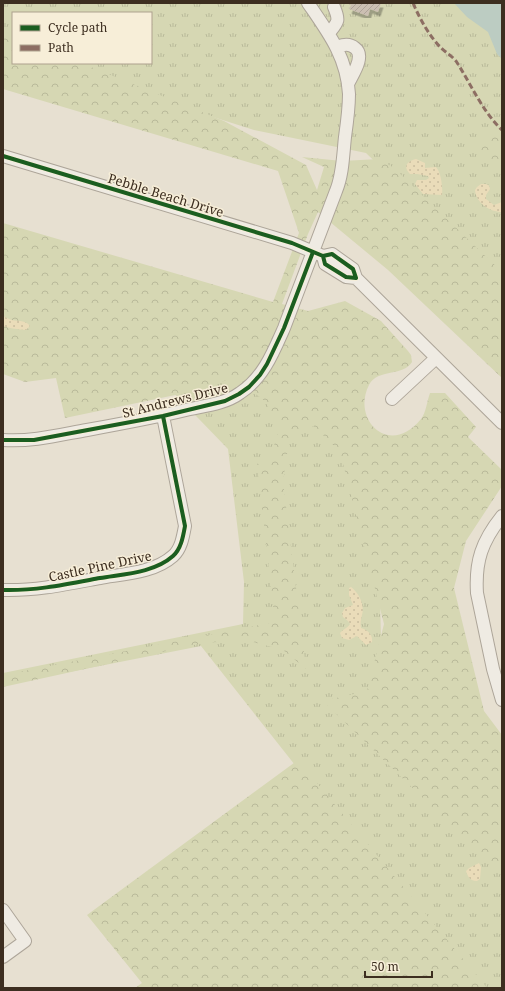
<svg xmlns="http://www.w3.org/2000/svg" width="505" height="991" font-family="'Noto Serif',serif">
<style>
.grass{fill:url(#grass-tufts)}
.forest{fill:url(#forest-crowns)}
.sand{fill:url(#sand-dots)}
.water{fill:#bcccc2}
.building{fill:url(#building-hatch);filter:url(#shadow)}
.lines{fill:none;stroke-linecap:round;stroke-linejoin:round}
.minor-casing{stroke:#ada599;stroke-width:14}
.minor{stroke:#efebe3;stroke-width:12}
.quiet{stroke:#8d6e63;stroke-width:3;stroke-dasharray:6 3;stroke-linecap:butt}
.cycleway-casing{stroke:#f7eed8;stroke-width:6}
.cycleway{stroke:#1b5e20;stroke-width:4}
.labels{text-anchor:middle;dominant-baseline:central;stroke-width:3;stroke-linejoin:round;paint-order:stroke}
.street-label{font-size:13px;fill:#3d2e20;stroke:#f7eed8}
</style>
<defs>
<pattern id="grass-tufts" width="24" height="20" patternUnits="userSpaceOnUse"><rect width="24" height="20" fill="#d6d7b3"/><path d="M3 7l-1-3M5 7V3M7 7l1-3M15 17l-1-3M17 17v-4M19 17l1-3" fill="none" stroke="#b9b99a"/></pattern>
<pattern id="forest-crowns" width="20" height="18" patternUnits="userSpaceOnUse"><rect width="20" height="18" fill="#d6d7b3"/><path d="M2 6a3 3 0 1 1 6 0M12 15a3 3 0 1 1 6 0" fill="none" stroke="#b9b99a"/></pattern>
<pattern id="sand-dots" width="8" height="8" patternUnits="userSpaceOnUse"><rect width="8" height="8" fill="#eadcb9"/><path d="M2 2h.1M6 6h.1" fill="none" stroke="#cabd9f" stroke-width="1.8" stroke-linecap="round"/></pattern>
<pattern id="building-hatch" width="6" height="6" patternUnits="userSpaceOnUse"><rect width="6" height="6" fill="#cbbfb2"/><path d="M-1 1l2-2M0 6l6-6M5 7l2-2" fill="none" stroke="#afa499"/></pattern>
<filter id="shadow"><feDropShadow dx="2.5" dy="4.5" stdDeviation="0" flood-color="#0004"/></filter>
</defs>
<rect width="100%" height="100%" fill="#e7e0d1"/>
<path class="grass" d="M 3,3 L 502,3 L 502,285 L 366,153 L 254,130 L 43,63 L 151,63 L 151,13 L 13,13 L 13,53 L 3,50 Z
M 303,364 L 378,520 L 381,638 L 362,723 L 502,869 L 502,988 L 471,988 L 201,646 L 3,685 L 3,673 L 243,624 L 244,582 L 228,449 L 166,385 Z"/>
<path class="forest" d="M 3,31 L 13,35 L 13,63 L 81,63 L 224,121 L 306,165 L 317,190 L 324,167 L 302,157 L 342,161 L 379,159 L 394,168 L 502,272 L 502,378 L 388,270 L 318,212 L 308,234 L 282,304 L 308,311 L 345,301 L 381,321 L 408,351 L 411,355 L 412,362 C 403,377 378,368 369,385 C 351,420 390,458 421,419 C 426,413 427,401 430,393 L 445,393 L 476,427 L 468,437 L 502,470 L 502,486 L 466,541 L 454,588 L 484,711 L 502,735 L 502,875 L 323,701 L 367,691 L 384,624 L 340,452 L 314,426 L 289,441 L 283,482 L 306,669 L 283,650 L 246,640 L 203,643 L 3,687 L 3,675 L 275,622 L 257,464 L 270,457 L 280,428 L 265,401 L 234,378 L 180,394 L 65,418 L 56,378 L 25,382 L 3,374 L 3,223 L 273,302 L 299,233 L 278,171 L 3,89 Z
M 498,123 L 502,127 L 502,174 L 485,159 L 478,145 Z
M 298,760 L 487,988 L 135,988 L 142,983 L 87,915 Z"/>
<path class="sand" d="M 416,159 L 425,163 L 425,168 L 436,167 C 441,172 443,188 442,195 L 423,194 L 415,184 L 417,180 L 426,180 L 429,178 L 428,176 L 417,174 L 410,174 C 402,166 408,161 416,159 Z
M 481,184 C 486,184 489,183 490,189 L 486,195 L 486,199 L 494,205 L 502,202 L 502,212 C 490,212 476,203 475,190 L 477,187 Z
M 3,316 C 5,317 7,318 9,319 C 16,322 25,319 30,326 L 26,330 C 18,329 11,329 3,326 Z
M 351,587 C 359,593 365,605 362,615 C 361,620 360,622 361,628 C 368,630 373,635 372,642 L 366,645 L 357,636 L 349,640 L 342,638 L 340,633 C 343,629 348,628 350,624 L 348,621 L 343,617 L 342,613 L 345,608 L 353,605 L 349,595 L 349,588 Z
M 479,863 L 481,867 L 480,879 L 477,881 C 470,881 468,877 466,871 L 469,868 Z"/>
<path class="water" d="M 454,3 L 502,3 L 502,59 L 497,54 L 488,32 L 467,17 Z"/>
<path class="building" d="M 346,3 L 381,3 L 378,12 L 370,9 L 368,16 L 349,9 L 351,5 Z"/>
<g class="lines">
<defs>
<path id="minor" d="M 329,33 C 338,22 340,21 334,7
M 336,47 C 343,45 349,43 355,48 C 366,56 352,75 348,84
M 3,156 L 292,243 L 323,256 L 332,254 L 353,269 L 356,278 L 346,277 L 325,264 L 323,256
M 356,278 L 502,423
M 392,399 L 436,358
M 3,440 C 32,442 59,435 87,430 C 120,424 153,418 186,410 C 204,406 225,404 240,393 C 263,378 273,353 284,328 L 336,191 C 343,174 343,155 345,137 C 347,123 349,108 349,94 C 347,57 328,32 308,3
M 502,516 C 482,541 475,561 477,593 L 493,669 L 502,700
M 3,590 C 36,591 68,584 100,578 C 123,574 154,573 173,556 C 181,549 183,537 185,526 L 163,416
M 3,910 L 25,941 L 3,957"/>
</defs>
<use href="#minor" class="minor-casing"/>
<use href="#minor" class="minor"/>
<path class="quiet" d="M 413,3 C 420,19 428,34 440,47 C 445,52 452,56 456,61 C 471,84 482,111 502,130"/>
<defs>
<path id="cycleway" d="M 3,156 L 292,243 L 323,256 L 332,254 L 353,269 L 356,278 L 346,277 L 325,264 L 323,256
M 3,440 L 34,440 L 163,416 L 225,401 L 239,394 L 249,387 L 260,375 L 267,364 L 284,328 L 313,252
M 3,590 C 36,591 68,584 100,578 C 123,574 154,573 173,556 C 181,549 183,537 185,526 L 163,416"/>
</defs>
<use href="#cycleway" class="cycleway-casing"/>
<use href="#cycleway" class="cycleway"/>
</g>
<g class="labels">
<g class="street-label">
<text transform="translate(166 195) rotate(17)">Pebble Beach Drive</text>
<text transform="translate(175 400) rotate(-14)">St Andrews Drive</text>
<text transform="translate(100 566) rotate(-12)">Castle Pine Drive</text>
</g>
</g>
<rect width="505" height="991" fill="none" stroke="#3d2e20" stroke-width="8"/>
<rect x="12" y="12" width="140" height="52" fill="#f7eed8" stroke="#ada18e"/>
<rect x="20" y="25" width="20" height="6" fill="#1b5e20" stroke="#ada18e"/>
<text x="48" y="32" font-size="12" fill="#3d2e20">Cycle path</text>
<rect x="20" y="45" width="20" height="6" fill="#8d6e63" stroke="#ada18e"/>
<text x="48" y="52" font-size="12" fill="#3d2e20">Path</text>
<path d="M365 971v6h67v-6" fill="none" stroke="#3d2e20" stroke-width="2"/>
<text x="371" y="971" font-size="12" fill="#3d2e20" stroke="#f7eed8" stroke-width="3" paint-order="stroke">50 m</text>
</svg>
